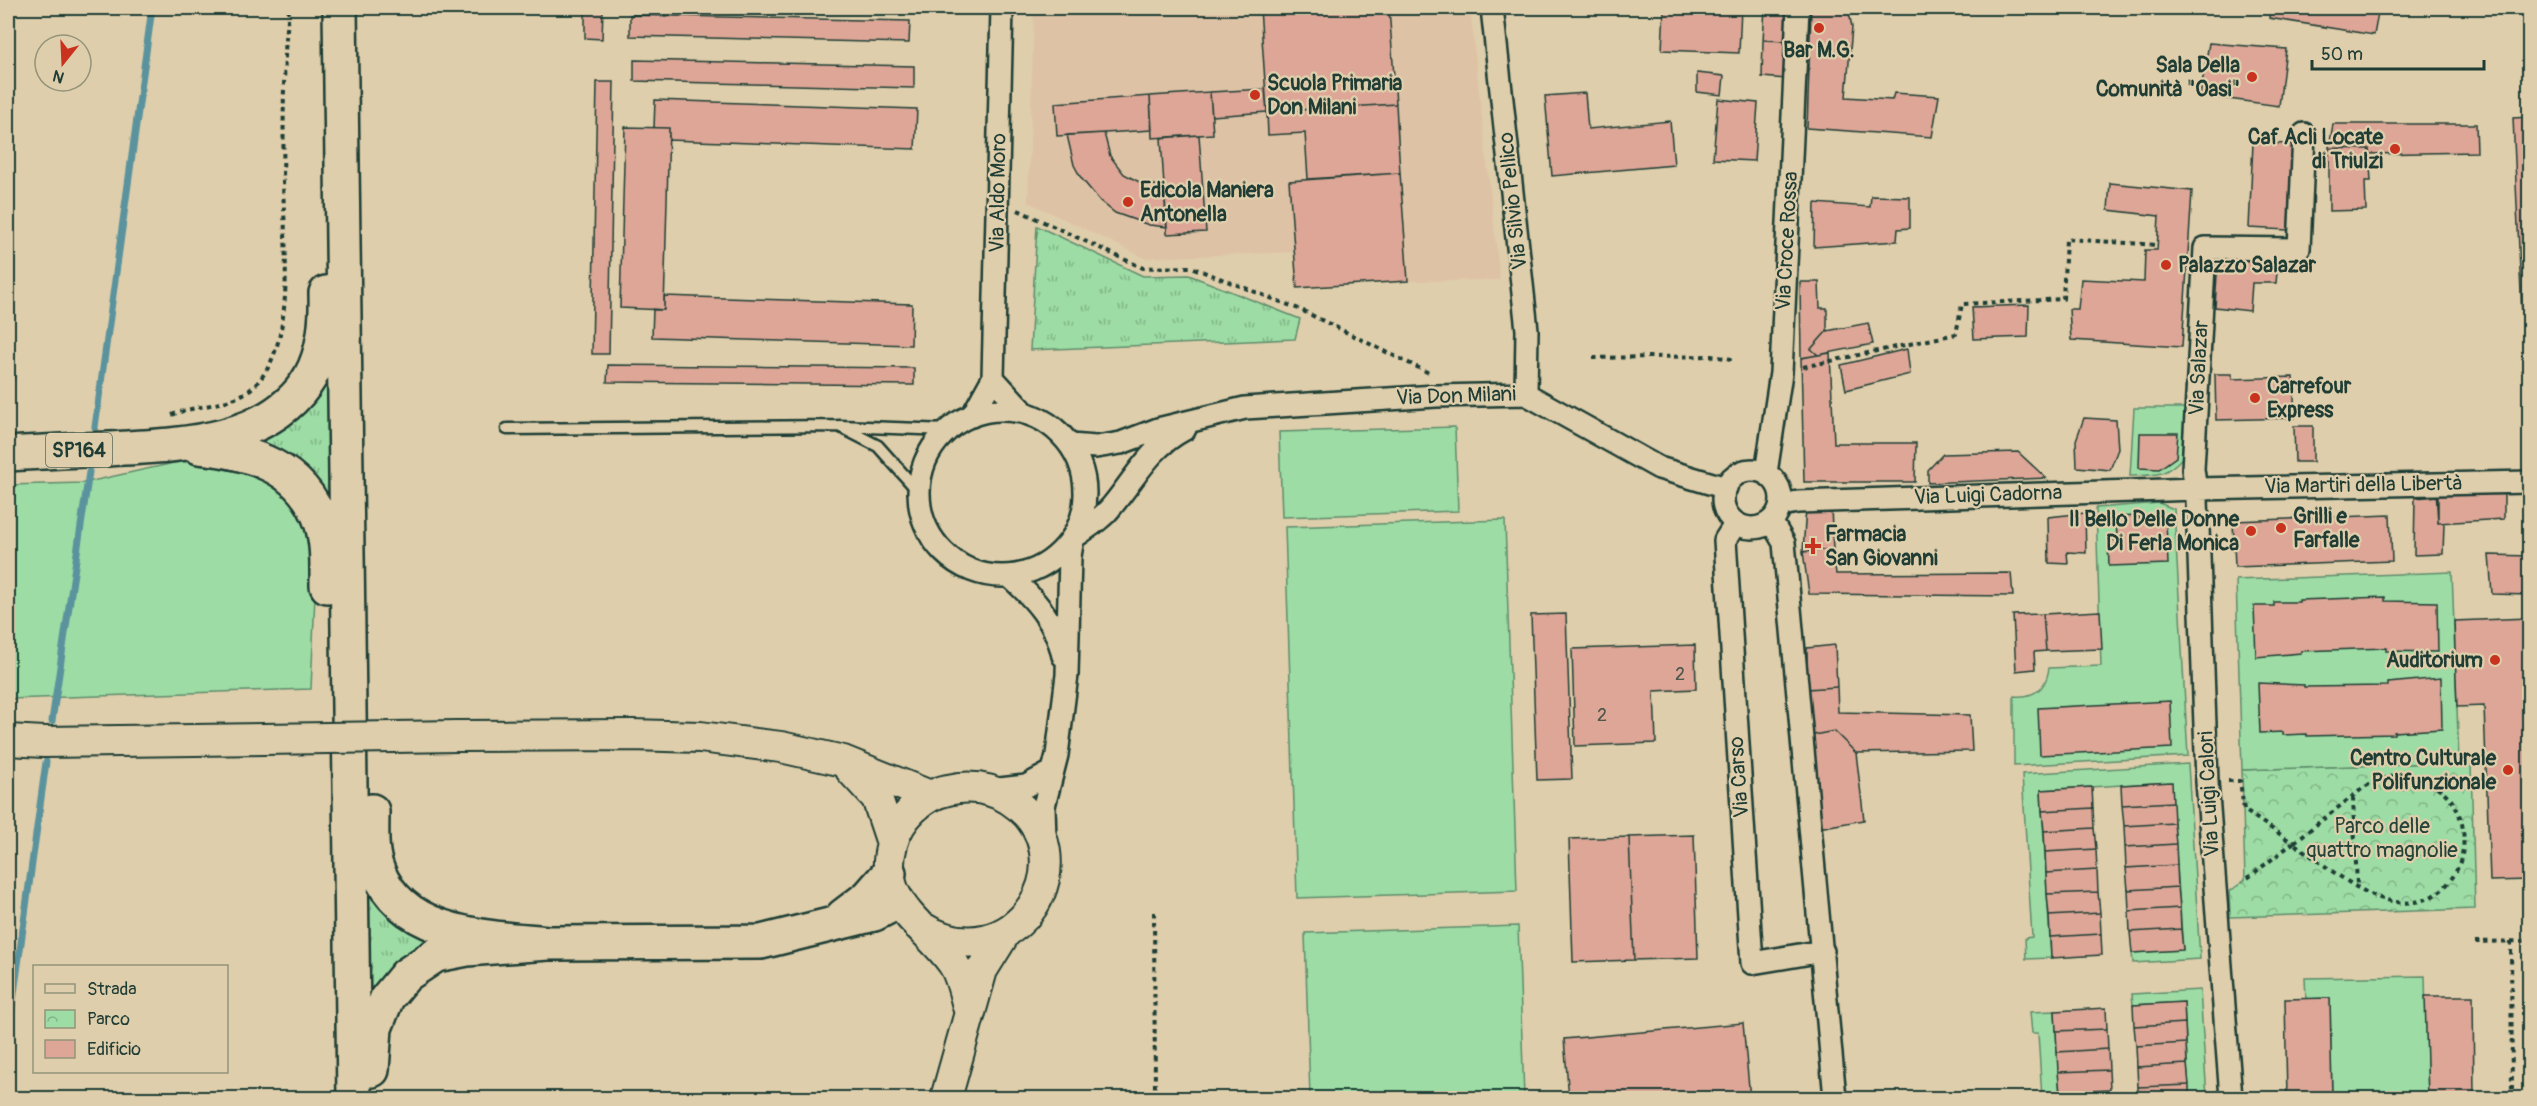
<svg xmlns="http://www.w3.org/2000/svg" width="2537" height="1106" font-family="Pangolin,sans-serif">
<style>
.built{fill:#dec2a5}
.grass{fill:url(#grass-tufts);stroke:#5e8c6c;stroke-width:1.5}
.park{fill:url(#park-crowns);stroke:#5e8c6c;stroke-width:1.5}
.garden{fill:#9ddca4;stroke:#5e8c6c;stroke-width:1.5}
.lines{fill:none;stroke-linecap:round;stroke-linejoin:round}
.stream{stroke:#5a939d;stroke-width:7}
.building{fill:#dda696;stroke:#1f3d34;stroke-width:1.5}
.lane-casing{stroke:#1f3d34;stroke-width:15}
.street-casing{stroke:#1f3d34;stroke-width:26}
.secondary-casing{stroke:#1f3d34;stroke-width:34}
.highway-casing{stroke:#1f3d34;stroke-width:38}
.path{stroke:#1f3d34;stroke-width:4;stroke-dasharray:4.5 4.5;stroke-linecap:butt}
.lane{stroke:#dfceab;stroke-width:10}
.street{stroke:#dfceab;stroke-width:21}
.secondary{stroke:#dfceab;stroke-width:30}
.highway{stroke:#dfceab;stroke-width:33}
.secondary-bridge-casing{stroke:#1f3d34;stroke-width:34;stroke-linecap:butt}
.secondary-bridge{stroke:#dfceab;stroke-width:30}
.poi-dot{fill:#c8321e;stroke:#dfceab;stroke-width:2}
.labels{text-anchor:middle;dominant-baseline:central;stroke-width:4.5;stroke-linejoin:round;paint-order:stroke}
.number-label{font-size:18px;fill:#4e574c}
.shield{fill:#dfceab;stroke:#596858;stroke-width:1.5}
.shield-label{font-size:20px;font-weight:bold;fill:#1f3d34}
.poi-label{font-size:21px;font-weight:bold;fill:#1f3d34;stroke:#dfceab;text-anchor:start}
.street-label{font-size:21px;fill:#1f3d34;stroke:#dfceab}
.park-label{font-size:21px;fill:#25453a;stroke:#dfceab}
</style>
<defs>
<pattern id="grass-tufts" width="24" height="20" patternUnits="userSpaceOnUse" patternTransform="scale(1.5)"><rect width="24" height="20" fill="#9ddca4"/><path d="M3 7l-1-3M5 7V3M7 7l1-3M15 17l-1-3M17 17v-4M19 17l1-3" fill="none" stroke="#7fb486"/></pattern>
<pattern id="park-crowns" width="20" height="18" patternUnits="userSpaceOnUse" patternTransform="scale(1.5)"><rect width="20" height="18" fill="#9ddca4"/><path d="M2 6a3 3 0 1 1 6 0M12 15a3 3 0 1 1 6 0" fill="none" stroke="#7fb486"/></pattern>
</defs>
<rect width="100%" height="100%" fill="#dfceab"/>
<filter id="ink" filterUnits="userSpaceOnUse"><feTurbulence type="fractalNoise" baseFrequency=".0167" numOctaves="2"/><feDisplacementMap in="SourceGraphic" scale="12" xChannelSelector="R" yChannelSelector="G"/><feConvolveMatrix kernelMatrix="1 2 1 2 8 2 1 2 1" color-interpolation-filters="sRGB"/></filter>
<g filter="url(#ink)">
<path class="built" d="M 1034,8 L 1470,8 L 1500,280 L 1408,281 L 1297,288 L 1295,252 L 1145,258 L 1028,202 Z"/>
<path class="grass" d="M 1037,226 L 1143,276 L 1189,275 L 1300,319 L 1295,339 L 1030,350 Z
M 331,359 L 331,516 L 237,441 Z
M 365,869 L 447,936 L 366,1021 Z"/>
<path class="park" d="M 2459,762 L 2471,763 L 2475,909 L 2230,917 L 2229,892 L 2245,880 L 2242,770 Z"/>
<path class="garden" d="M 2134,408 L 2186,408 L 2182,458 C 2164,477 2156,475 2130,476 Z
M 1455,427 L 1458,511 L 1282,517 L 1279,432 Z
M 183,461 L 271,477 L 302,514 L 316,571 L 311,689 L 8,699 L 8,485 L 83,483 Z
M 2159,503 L 2174,509 L 2188,756 L 2014,766 L 2014,696 C 2034,698 2046,689 2049,668 L 2101,666 L 2096,508 Z
M 1505,520 L 1517,891 L 1297,898 L 1285,527 Z
M 2452,572 L 2459,762 L 2242,770 L 2236,580 Z
M 2188,764 L 2200,959 L 2133,963 L 2132,953 L 2183,949 L 2171,782 L 2041,790 L 2051,958 L 2026,959 L 2025,938 L 2032,937 L 2022,774 Z
M 1518,926 L 1524,1098 L 1310,1098 L 1305,933 Z
M 2425,976 L 2428,1098 L 2332,1098 L 2330,998 L 2306,999 L 2305,978 Z
M 2200,990 L 2207,1098 L 2189,1098 L 2184,1002 L 2133,1005 L 2132,994 Z
M 2055,1011 L 2060,1098 L 2042,1098 L 2038,1033 L 2032,1033 L 2030,1012 Z"/>
<g class="lines">
<path class="stream" d="M 8,377 L 12,377
M 95,427 L 152,8
M 52,721 L 89,472
M 8,1037 L 46,762"/>
</g>
<path class="building" d="M 585,8 L 603,8 L 602,39 L 585,38 Z
M 1260,8 L 1389,8 L 1396,104 L 1267,112 Z
M 1664,8 L 1741,8 L 1739,53 L 1662,50 Z
M 1765,8 L 1790,8 L 1787,41 L 1763,40 Z
M 1811,8 L 1848,8 L 1852,27 L 1846,97 L 1892,100 L 1894,93 L 1939,96 L 1932,137 L 1807,128 Z
M 2270,8 L 2379,8 L 2374,35 L 2269,18 Z
M 630,15 L 910,21 L 909,43 L 630,36 Z
M 1763,40 L 1787,41 L 1787,79 L 1762,77 Z
M 2209,43 L 2286,49 L 2279,106 L 2200,95 Z
M 634,60 L 914,66 L 914,88 L 634,81 Z
M 1697,73 L 1724,76 L 1722,95 L 1697,92 Z
M 597,82 L 614,82 L 609,354 L 592,354 Z
M 1265,89 L 1267,112 L 1212,116 L 1210,92 Z
M 1210,92 L 1213,134 L 1152,138 L 1150,96 Z
M 1585,93 L 1588,129 L 1670,121 L 1674,165 L 1552,176 L 1545,96 Z
M 1150,96 L 1152,130 L 1057,136 L 1055,103 Z
M 1718,99 L 1758,103 L 1754,161 L 1713,159 Z
M 655,100 L 917,109 L 915,149 L 669,140 L 669,128 L 654,128 Z
M 1396,104 L 1400,173 L 1308,179 L 1305,133 L 1268,135 L 1267,112 Z
M 2530,117 L 2530,315 L 2522,315 L 2513,118 Z
M 2333,124 L 2476,124 L 2477,152 L 2368,154 L 2369,149 L 2329,148 Z
M 625,127 L 669,128 L 664,310 L 620,308 Z
M 1104,133 L 1110,156 L 1124,174 L 1143,184 L 1164,186 L 1167,227 L 1149,225 L 1115,213 L 1100,201 L 1081,178 L 1074,165 L 1067,135 Z
M 1199,135 L 1206,232 L 1167,234 L 1161,138 Z
M 2253,143 L 2292,144 L 2288,230 L 2249,228 Z
M 2329,148 L 2369,149 L 2371,181 L 2365,181 L 2366,210 L 2329,211 Z
M 1400,173 L 1408,281 L 1297,288 L 1289,181 Z
M 2110,183 L 2192,191 L 2182,347 L 2071,340 L 2069,309 L 2078,309 L 2081,279 L 2144,282 L 2145,250 L 2157,250 L 2159,216 L 2108,210 Z
M 1871,196 L 1910,197 L 1910,228 L 1898,229 L 1897,241 L 1814,247 L 1815,203 L 1870,207 Z
M 2218,259 L 2278,261 L 2276,283 L 2252,283 L 2250,311 L 2215,307 Z
M 1800,282 L 1819,282 L 1820,308 L 1827,308 L 1827,331 L 1811,349 L 1818,355 L 1801,358 Z
M 664,296 L 912,304 L 911,345 L 652,337 L 653,309 L 664,310 Z
M 2029,305 L 2028,337 L 1974,339 L 1972,307 Z
M 1868,323 L 1873,344 L 1818,355 L 1811,349 L 1827,331 Z
M 1907,349 L 1910,374 L 1846,390 L 1841,365 Z
M 1830,353 L 1834,443 L 1916,443 L 1915,482 L 1804,482 L 1801,358 Z
M 608,365 L 914,368 L 914,385 L 607,382 Z
M 2215,374 L 2232,374 L 2232,379 L 2293,377 L 2295,418 L 2216,420 Z
M 2084,418 L 2116,420 L 2118,449 L 2110,470 L 2077,467 L 2076,440 Z
M 2294,426 L 2313,426 L 2313,462 L 2295,462 Z
M 2140,433 L 2178,433 L 2176,457 L 2159,469 L 2139,468 Z
M 2018,452 L 2046,478 L 1928,483 L 1928,470 L 1943,454 Z
M 2504,486 L 2504,519 L 2438,523 L 2436,490 Z
M 2438,496 L 2438,523 L 2444,523 L 2443,554 L 2414,555 L 2415,498 Z
M 1806,507 L 1831,508 L 1833,549 L 1803,552 Z
M 2085,513 L 2086,553 L 2067,552 L 2068,564 L 2049,563 L 2048,517 Z
M 2390,515 L 2392,561 L 2235,567 L 2233,521 Z
M 2139,516 L 2140,523 L 2166,522 L 2168,564 L 2109,566 L 2108,540 L 2117,540 L 2116,517 Z
M 1833,549 L 1836,574 L 2011,573 L 2013,596 L 1809,594 L 1803,552 Z
M 2489,555 L 2530,556 L 2530,595 L 2492,594 Z
M 2385,597 L 2385,601 L 2437,602 L 2438,652 L 2386,651 L 2386,648 L 2301,651 L 2301,653 L 2256,657 L 2254,606 L 2274,606 L 2274,602 L 2299,602 L 2299,600 Z
M 2100,611 L 2102,649 L 2046,651 L 2043,614 Z
M 1566,614 L 1572,779 L 1537,780 L 1531,615 Z
M 2043,614 L 2046,651 L 2034,652 L 2035,669 L 2016,671 L 2013,615 Z
M 2529,618 L 2530,880 L 2490,881 L 2484,706 L 2457,707 L 2454,621 Z
M 1695,645 L 1696,689 L 1654,691 L 1656,743 L 1575,746 L 1572,649 Z
M 1835,645 L 1837,687 L 1807,689 L 1807,648 Z
M 2441,678 L 2442,729 L 2394,732 L 2394,734 L 2307,736 L 2307,734 L 2283,735 L 2283,732 L 2260,733 L 2258,683 L 2304,685 L 2304,687 L 2388,686 L 2388,683 Z
M 1837,687 L 1838,712 L 1970,715 L 1972,751 L 1856,753 L 1834,731 L 1809,736 L 1807,689 Z
M 2170,701 L 2172,748 L 2040,755 L 2038,708 Z
M 1834,731 L 1856,753 L 1864,820 L 1818,828 L 1809,736 Z
M 2172,782 L 2173,802 L 2122,805 L 2121,785 Z
M 2092,787 L 2093,808 L 2042,811 L 2041,790 Z
M 2173,802 L 2174,823 L 2124,826 L 2122,805 Z
M 2093,808 L 2094,828 L 2044,831 L 2042,811 Z
M 2174,823 L 2176,844 L 2125,847 L 2124,826 Z
M 2094,828 L 2096,849 L 2045,852 L 2044,831 Z
M 1694,835 L 1698,958 L 1634,960 L 1629,837 Z
M 1629,837 L 1634,960 L 1573,962 L 1569,839 Z
M 2176,844 L 2177,865 L 2126,868 L 2125,847 Z
M 2096,849 L 2097,870 L 2046,873 L 2045,852 Z
M 2177,865 L 2178,887 L 2128,890 L 2126,868 Z
M 2097,870 L 2098,892 L 2047,894 L 2046,873 Z
M 2178,887 L 2180,908 L 2129,911 L 2128,890 Z
M 2098,892 L 2100,913 L 2049,916 L 2047,894 Z
M 2180,908 L 2181,929 L 2130,932 L 2129,911 Z
M 2100,913 L 2101,934 L 2050,937 L 2049,916 Z
M 2181,929 L 2183,950 L 2132,953 L 2130,932 Z
M 2101,934 L 2102,955 L 2051,958 L 2050,937 Z
M 2425,996 L 2473,996 L 2474,1098 L 2428,1098 Z
M 2330,998 L 2332,1098 L 2287,1098 L 2285,999 Z
M 2184,1002 L 2185,1023 L 2134,1026 L 2133,1005 Z
M 2106,1008 L 2107,1029 L 2056,1031 L 2055,1011 Z
M 1743,1023 L 1750,1098 L 1569,1098 L 1564,1039 Z
M 2185,1023 L 2186,1043 L 2136,1046 L 2134,1026 Z
M 2107,1029 L 2108,1049 L 2057,1052 L 2056,1031 Z
M 2186,1043 L 2187,1064 L 2137,1067 L 2136,1046 Z
M 2108,1049 L 2109,1070 L 2058,1072 L 2057,1052 Z
M 2187,1064 L 2189,1085 L 2138,1087 L 2137,1067 Z
M 2109,1070 L 2110,1090 L 2060,1093 L 2058,1072 Z
M 2189,1085 L 2189,1098 L 2138,1098 L 2138,1087 Z
M 2110,1090 L 2111,1098 L 2060,1098 L 2060,1093 Z
M 1874,1094 L 1875,1098 L 1854,1098 L 1854,1095 Z"/>
<g class="lines">
<defs>
<path id="lane" d="M 507,429 L 839,426
M 919,492 L 878,446 L 839,426 L 948,430"/>
<path id="street" d="M 1492,8 L 1527,330 L 1526,394
M 993,378 L 1025,413
M919 493a83 83 0 1 1 166 0a83 83 0 1 1-166 0Z
M 972,416 L 993,378 L 1002,8
M 1070,445 L 1096,447 L 1121,443 L 1158,429 L 1245,408 L 1436,396 L 1526,394 L 1659,468 L 1726,488
M1723 499a29 29 0 1 1 58 0a29 29 0 1 1-58 0Z
M 1766,473 L 1781,373 L 1798,8
M 1781,505 L 1798,502 L 2197,489 L 2530,482
M 1771,521 L 1784,543 L 1835,1098
M 1736,523 L 1725,540 L 1752,963 L 1823,951
M 1073,538 C 1087,528 1102,519 1112,506 C 1137,476 1149,448 1185,429
M 1009,576 C 1034,598 1056,622 1063,656
M 991,790 L 1026,786 L 1050,773
M 1045,841 L 1044,806 L 1057,755 L 1067,675 L 1070,556 L 1073,538
M 2231,1098 L 2207,782 L 2197,499 L 2193,469 L 2205,248 L 2299,249 L 2304,134"/>
<path id="secondary" d="M 458,736 L 632,735 L 700,737 L 781,747 L 843,761 L 930,796
M 8,740 L 44,742 L 194,740
M 851,770 L 877,798 L 892,843
M 918,925 C 1016,988 1095,854 1009,799 C 990,788 969,785 948,790 C 922,795 899,818 892,844 C 876,903 923,922 952,962 C 962,975 965,998 970,1013
M 946,1098 L 982,970 L 1005,933"/>
<path id="highway" d="M 340,8 L 354,1098
M 199,447 C 251,452 302,467 321,522 C 328,542 327,565 327,586
M 8,454 C 41,452 74,450 108,449 C 174,445 262,445 305,385 C 323,360 327,323 326,293
M 372,811 C 372,830 370,853 378,871 C 404,937 489,937 548,943
M 843,916 L 868,897 L 889,873
M 372,1070 L 375,1028 L 387,998 L 406,975 L 436,955 L 467,949 L 548,943 L 761,942 L 874,914 L 898,902"/>
</defs>
<use href="#lane" class="lane-casing"/>
<use href="#street" class="street-casing"/>
<use href="#secondary" class="secondary-casing"/>
<use href="#highway" class="highway-casing"/>
<path class="path" d="M 1018,210 L 1143,268 L 1191,267 L 1299,309 L 1431,374
M 1593,358 L 1711,356 L 1732,359
M 1803,367 L 1956,334 L 1962,304 L 2063,299 L 2066,239 L 2158,245
M 172,415 C 203,402 240,408 262,377 C 297,330 283,233 283,176 C 284,137 283,97 285,57 C 285,41 288,24 289,8
M 2394,776 C 2499,774 2477,928 2383,899 C 2355,891 2318,860 2293,843 L 2363,788 L 2377,780 Z
M 2228,781 L 2240,781 L 2244,810 L 2293,843 L 2245,880
M 2353,798 L 2357,886
M 1154,912 L 1155,1098
M 2511,941 L 2512,1098
M 2475,942 L 2530,941"/>
<use href="#lane" class="lane"/>
<use href="#street" class="street"/>
<use href="#secondary" class="secondary"/>
<use href="#highway" class="highway"/>
<defs>
<path id="secondary-bridge" d="M 194,740 L 458,736"/>
</defs>
<use href="#secondary-bridge" class="secondary-bridge-casing"/>
<use href="#secondary-bridge" class="secondary-bridge"/>
</g>
</g>
<g class="poi-dot">
<circle cx="1819" cy="28" r="6"/>
<circle cx="2252" cy="77" r="6"/>
<circle cx="1255" cy="95" r="6"/>
<circle cx="2395" cy="149" r="6"/>
<circle cx="1128" cy="202" r="6"/>
<circle cx="2166" cy="265" r="6"/>
<circle cx="2255" cy="398" r="6"/>
<circle cx="2281" cy="528" r="6"/>
<circle cx="2251" cy="531" r="6"/>
<path d="M1810 537h6v6h6v6h-6v6h-6v-6h-6v-6h6z"/>
<circle cx="2495" cy="660" r="6"/>
<circle cx="2508" cy="770" r="6"/>
</g>
<g class="labels">
<g class="number-label">
<text x="1680" y="674">2</text>
<text x="1602" y="715">2</text>
</g>
<rect class="shield" x="46" y="433" width="66" height="34" rx="4.5"/>
<g class="shield-label">
<text x="79" y="450">SP164</text>
</g>
<g class="poi-label">
<text x="1819" y="50" text-anchor="middle">Bar M.G.</text>
<text x="2240" y="65" text-anchor="end">Sala Della<tspan x="2240" dy="24">Comunità "Oasi"</tspan></text>
<text x="1267" y="83">Scuola Primaria<tspan x="1267" dy="24">Don Milani</tspan></text>
<text x="2383" y="137" text-anchor="end">Caf Acli Locate<tspan x="2383" dy="24">di Triulzi</tspan></text>
<text x="1140" y="190">Edicola Maniera<tspan x="1140" dy="24">Antonella</tspan></text>
<text x="2178" y="265">Palazzo Salazar</text>
<text x="2267" y="386">Carrefour<tspan x="2267" dy="24">Express</tspan></text>
<text x="2293" y="516">Grilli e<tspan x="2293" dy="24">Farfalle</tspan></text>
<text x="2239" y="519" text-anchor="end">Il Bello Delle Donne<tspan x="2239" dy="24">Di Ferla Monica</tspan></text>
<text x="1825" y="534">Farmacia<tspan x="1825" dy="24">San Giovanni</tspan></text>
<text x="2483" y="660" text-anchor="end">Auditorium</text>
<text x="2496" y="758" text-anchor="end">Centro Culturale<tspan x="2496" dy="24">Polifunzionale</tspan></text>
</g>
<g class="street-label">
<text transform="translate(998 193) rotate(-89)">Via Aldo Moro</text>
<text transform="translate(1513 201) rotate(-96)">Via Silvio Pellico</text>
<text transform="translate(1787 241) rotate(-87)">Via Croce Rossa</text>
<text transform="translate(2199 368) rotate(-87)">Via Salazar</text>
<text transform="translate(1456 396) rotate(-2)">Via Don Milani</text>
<text transform="translate(2363 485) rotate(-1)">Via Martiri della Libertà</text>
<text transform="translate(1988 495) rotate(-2)">Via Luigi Cadorna</text>
<text transform="translate(1739 777) rotate(-94)">Via Carso</text>
<text transform="translate(2209 794) rotate(-93)">Via Luigi Calori</text>
</g>
<g class="park-label">
<text x="2382" y="826">Parco delle<tspan x="2382" dy="24">quattro magnolie</tspan></text>
</g>
</g>
<rect width="2537" height="1106" fill="none" stroke="#dfceab" stroke-width="30"/>
<rect x="15" y="15" width="2507" height="1076" fill="none" stroke="#1f3d34" stroke-width="2" filter="url(#ink)"/>
<rect x="33" y="965" width="195" height="108" fill="#dfceab" stroke="#92947b" stroke-width="1.5"/>
<rect x="45" y="984" width="30" height="9" fill="#dfceab" stroke="#92947b" stroke-width="1.5"/>
<text x="87" y="995" font-size="18" fill="#1f3d34">Strada</text>
<rect x="45" y="1010" width="30" height="18" fill="url(#park-crowns)" stroke="#92947b" stroke-width="1.5"/>
<text x="87" y="1025" font-size="18" fill="#1f3d34">Parco</text>
<rect x="45" y="1040" width="30" height="18" fill="#dda696" stroke="#92947b" stroke-width="1.5"/>
<text x="87" y="1055" font-size="18" fill="#1f3d34">Edificio</text>
<g transform="translate(63 63) rotate(198)"><circle r="28" fill="#dfceab" stroke="#92947b" stroke-width="1.5"/>
<path d="M0-4.5L10 22L0 15L-10 22Z" fill="#c8321e"/>
<text y="-9" font-size="16" font-weight="bold" text-anchor="middle" fill="#1f3d34">N</text>
</g>
<path d="M2312 60v9h172v-9" fill="none" stroke="#1f3d34" stroke-width="3"/>
<text x="2321" y="60" font-size="18" fill="#1f3d34" stroke="#dfceab" stroke-width="4.5" paint-order="stroke">50 m</text>
</svg>
